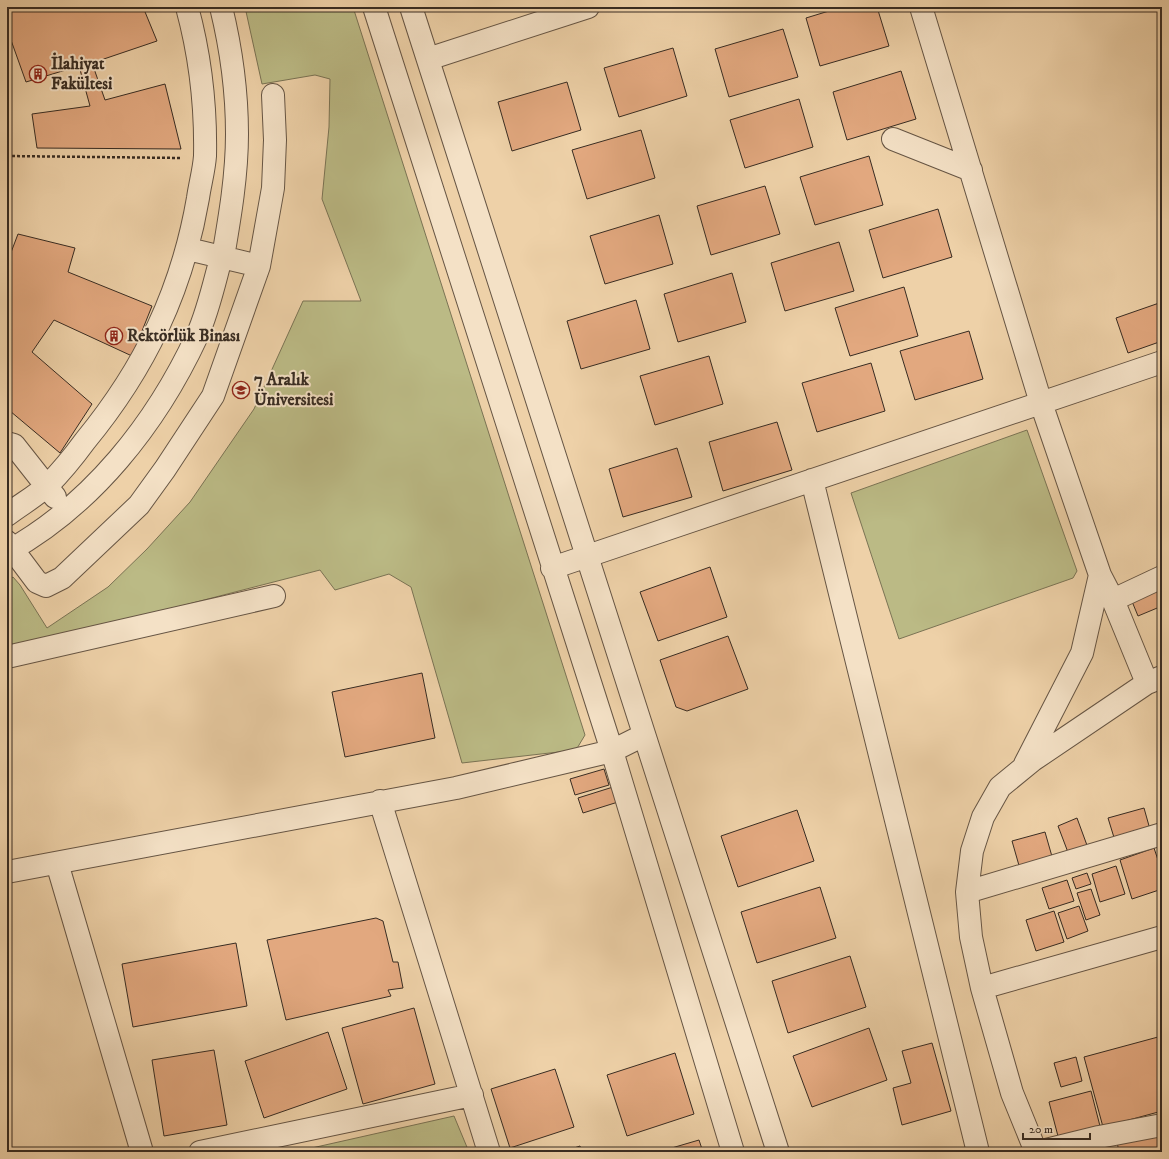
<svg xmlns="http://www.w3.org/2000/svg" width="1169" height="1159" font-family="'IM FELL DW Pica',serif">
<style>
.green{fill:#bbba85;stroke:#7a7354}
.building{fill:#e2a87f;stroke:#382c22}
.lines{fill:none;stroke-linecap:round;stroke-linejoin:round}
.minor-casing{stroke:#654;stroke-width:24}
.path{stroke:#382c22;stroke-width:2.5;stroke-dasharray:3 2;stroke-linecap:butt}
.minor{stroke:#f4e1c6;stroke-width:22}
.labels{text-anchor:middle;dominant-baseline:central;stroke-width:4;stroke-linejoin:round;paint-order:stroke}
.poi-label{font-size:17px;font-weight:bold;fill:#382c22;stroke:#f4e1c6;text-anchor:start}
</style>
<rect width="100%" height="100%" fill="#eed1a8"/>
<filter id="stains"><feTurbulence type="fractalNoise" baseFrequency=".005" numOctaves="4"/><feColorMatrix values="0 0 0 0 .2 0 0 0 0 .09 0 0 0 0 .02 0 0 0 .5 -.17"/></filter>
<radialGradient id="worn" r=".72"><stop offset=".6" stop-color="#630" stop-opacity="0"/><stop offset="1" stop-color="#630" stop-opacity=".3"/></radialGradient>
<path class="green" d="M 245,7 L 353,7 L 585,735 L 576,750 L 462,763 L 411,587 L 389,574 L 335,590 L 320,570 L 7,651 L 7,581 L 13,577 L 20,585 L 47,628 L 108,587 L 147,549 L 190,502 L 254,409 L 303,301 L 361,301 L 322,199 L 329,127 L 330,79 L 315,75 L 262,84 Z
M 1027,430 L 1077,571 L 1073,578 L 899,639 L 851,493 Z
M 454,1116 L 469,1152 L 294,1152 Z"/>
<path class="building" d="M 7,7 L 143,7 L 157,41 L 92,63 L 105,100 L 165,84 L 181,149 L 37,148 L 32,114 L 90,106 L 79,66 L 26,82 L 7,29 Z
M 842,7 L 877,7 L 889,46 L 820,66 L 806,18 Z
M 783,29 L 798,77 L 729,97 L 715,49 Z
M 673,48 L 687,96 L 619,117 L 604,68 Z
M 901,71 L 916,119 L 847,140 L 833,92 Z
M 567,82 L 581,130 L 512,151 L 498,102 Z
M 799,99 L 813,147 L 745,168 L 730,120 Z
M 641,130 L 655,178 L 587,199 L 572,150 Z
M 869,156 L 883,205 L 815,225 L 800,177 Z
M 765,186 L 780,234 L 711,255 L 697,206 Z
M 938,209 L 952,257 L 883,278 L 869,230 Z
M 659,215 L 673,264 L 605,284 L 590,236 Z
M 18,234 L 75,248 L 68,272 L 152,306 L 132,356 L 54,320 L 32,352 L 92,404 L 60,453 L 10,411 L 7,413 L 7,263 Z
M 839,242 L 854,291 L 785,311 L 771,263 Z
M 732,273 L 746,322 L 678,342 L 664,294 Z
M 904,287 L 918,336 L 850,356 L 835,308 Z
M 636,300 L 650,349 L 581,369 L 567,321 Z
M 1162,302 L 1162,341 L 1128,353 L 1116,318 Z
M 969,331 L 983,379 L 915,400 L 900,351 Z
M 709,356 L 723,404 L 655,425 L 640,376 Z
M 871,363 L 885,411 L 817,432 L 802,383 Z
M 777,422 L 792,470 L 723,491 L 709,442 Z
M 677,448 L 692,497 L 623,517 L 609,469 Z
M 710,567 L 727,617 L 658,641 L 640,592 Z
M 1162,586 L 1162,606 L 1138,616 L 1131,599 Z
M 728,636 L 748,689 L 687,711 L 676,707 L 660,660 Z
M 422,673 L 435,738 L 345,757 L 332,692 Z
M 604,769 L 609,785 L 575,795 L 570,779 Z
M 613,787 L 618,802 L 583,813 L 578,798 Z
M 1144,808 L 1151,833 L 1116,844 L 1108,818 Z
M 797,810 L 814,861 L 738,887 L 721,836 Z
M 1077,818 L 1088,848 L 1069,855 L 1058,826 Z
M 1045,832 L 1053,860 L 1020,869 L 1012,841 Z
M 1154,848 L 1162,872 L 1162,889 L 1132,899 L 1120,860 Z
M 1116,866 L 1125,894 L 1100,902 L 1092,874 Z
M 1087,873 L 1091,884 L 1076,889 L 1072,878 Z
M 1067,880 L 1074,901 L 1049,909 L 1042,888 Z
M 820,887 L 836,938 L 757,963 L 741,912 Z
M 1091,889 L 1100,915 L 1086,920 L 1077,893 Z
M 1079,906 L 1088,931 L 1067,939 L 1058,913 Z
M 1054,911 L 1064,942 L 1036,951 L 1026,920 Z
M 376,918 L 383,921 L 393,962 L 398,962 L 403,988 L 388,990 L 391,996 L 286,1020 L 267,940 Z
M 236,943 L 247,1006 L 133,1027 L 122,964 Z
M 850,956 L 866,1007 L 788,1033 L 772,981 Z
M 414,1008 L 435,1084 L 363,1104 L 342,1028 Z
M 869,1028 L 887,1080 L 812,1107 L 793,1056 Z
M 328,1032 L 347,1089 L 264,1118 L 245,1061 Z
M 1158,1037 L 1162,1054 L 1162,1111 L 1103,1127 L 1084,1057 Z
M 932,1043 L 951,1111 L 902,1125 L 893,1088 L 911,1083 L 902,1051 Z
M 214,1050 L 227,1125 L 164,1136 L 152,1060 Z
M 675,1053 L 694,1114 L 627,1136 L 607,1075 Z
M 1076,1057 L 1082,1081 L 1061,1087 L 1054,1063 Z
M 555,1069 L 574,1127 L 510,1148 L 491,1089 Z
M 1091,1091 L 1101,1130 L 1059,1140 L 1049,1102 Z
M 1160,1131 L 1162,1152 L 1119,1152 L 1117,1142 Z
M 1102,1139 L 1106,1152 L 1062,1152 Z
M 699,1140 L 703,1152 L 658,1152 Z
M 580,1146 L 582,1152 L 562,1152 Z"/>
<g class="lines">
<defs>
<path id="minor" d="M 374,7 L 612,751 L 733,1152
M 411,7 L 778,1152
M 921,7 L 1041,403 L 1100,575 L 1113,600 L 1147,683
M 428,59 L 588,7
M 893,139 L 971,170
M 259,266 L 273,188 L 275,140 L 273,95
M 7,443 L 14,445 L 55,497
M 812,480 L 978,1152
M 7,515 C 20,505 36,496 48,485 C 62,471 74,456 85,441 C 145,368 182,291 198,198 C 200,184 204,170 205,156 C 206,106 200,55 187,7
M 7,542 L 37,582 L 46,586 L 62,578 L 139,505 L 165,469 L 213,396 L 259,266 L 188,249
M 7,552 C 92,505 156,424 197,336 C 208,312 214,284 221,258 L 223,257 C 230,216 237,175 237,134 C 237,91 231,48 221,7
M 552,568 L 1162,362
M 1113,600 L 1162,577
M 7,657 L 274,596
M 1025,764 L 1082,653 L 1100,575
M 380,801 L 489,1152
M 57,863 L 142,1152
M 7,872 L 456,788 L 612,751 L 644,735
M 967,892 L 1162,834
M 982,988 L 1162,937
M 200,1152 L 472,1095
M 1036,1152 L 1012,1093 L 982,988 L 971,937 L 967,892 L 972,851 L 983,817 L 1000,787 L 1033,760 L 1147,683 L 1162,677
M 1038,1152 L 1099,1137 L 1162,1125"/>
</defs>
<use href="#minor" class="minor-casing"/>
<path class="path" d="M 7,156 L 182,158"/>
<use href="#minor" class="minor"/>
</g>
<defs>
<symbol id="building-ring" viewBox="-11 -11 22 22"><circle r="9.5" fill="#f4e1c6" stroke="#8f2418" stroke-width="1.5"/><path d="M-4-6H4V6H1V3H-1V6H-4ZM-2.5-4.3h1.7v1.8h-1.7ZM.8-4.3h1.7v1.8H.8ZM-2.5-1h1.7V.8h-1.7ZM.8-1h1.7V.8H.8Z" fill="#8f2418"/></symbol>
<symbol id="university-ring" viewBox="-11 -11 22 22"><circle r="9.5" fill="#f4e1c6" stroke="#8f2418" stroke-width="1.5"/><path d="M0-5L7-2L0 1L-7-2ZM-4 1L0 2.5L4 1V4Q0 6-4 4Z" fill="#8f2418"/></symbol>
</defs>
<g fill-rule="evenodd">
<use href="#building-ring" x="28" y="64" width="20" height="20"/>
<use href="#building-ring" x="104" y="326" width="20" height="20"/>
<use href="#university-ring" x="231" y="380" width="20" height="20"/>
</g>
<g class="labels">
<g class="poi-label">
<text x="51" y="64">İlahiyat<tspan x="51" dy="20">Fakültesi</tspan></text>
<text x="127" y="336">Rektörlük Binası</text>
<text x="254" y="380">7 Aralık<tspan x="254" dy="20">Üniversitesi</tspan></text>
</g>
</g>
<rect width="1169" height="1159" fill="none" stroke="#eed1a8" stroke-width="24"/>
<rect x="8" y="8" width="1153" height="1143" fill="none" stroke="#382c22" stroke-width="2"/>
<rect x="12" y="12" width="1145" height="1135" fill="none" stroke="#382c22"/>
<path d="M1023 1133v6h67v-6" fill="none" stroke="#382c22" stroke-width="2"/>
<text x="1029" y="1133" font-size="12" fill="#382c22" stroke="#f4e1c6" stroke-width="3" paint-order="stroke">20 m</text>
<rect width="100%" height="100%" filter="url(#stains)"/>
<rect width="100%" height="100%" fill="url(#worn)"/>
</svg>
